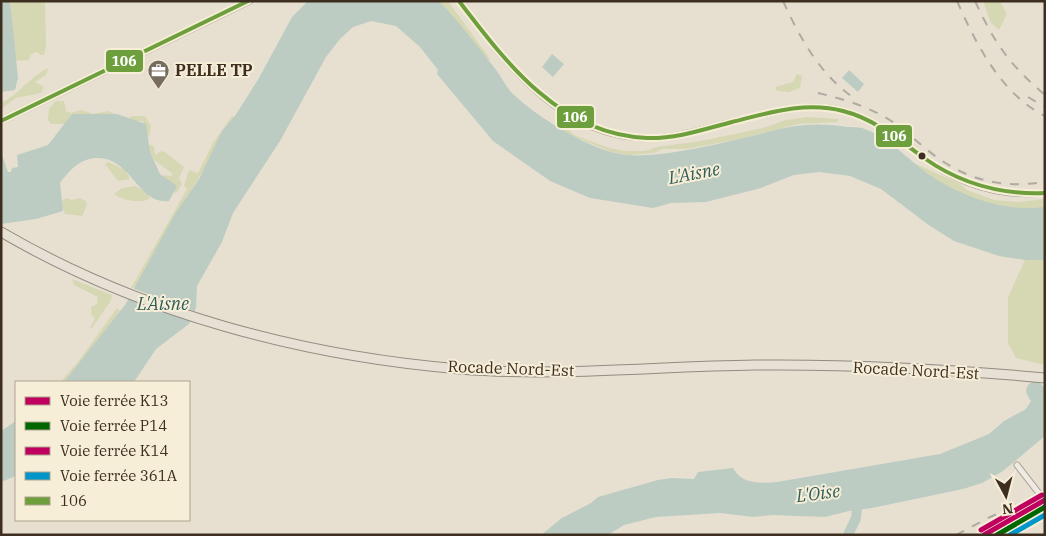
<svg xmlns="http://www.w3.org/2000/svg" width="1046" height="536" font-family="'IBM Plex Serif',serif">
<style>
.green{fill:#d6d7b3}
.water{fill:#bcccc2}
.pier{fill:#e7e0d1}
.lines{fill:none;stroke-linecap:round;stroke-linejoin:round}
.river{stroke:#bcccc2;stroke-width:10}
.minor-casing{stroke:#ada599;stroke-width:7}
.tertiary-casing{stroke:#ada599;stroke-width:8}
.primary-casing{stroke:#928b80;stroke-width:11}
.minor{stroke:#efebe3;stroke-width:5}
.tertiary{stroke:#efebe3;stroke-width:6}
.primary{stroke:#e6e1d4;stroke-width:9}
.rail{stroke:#afaaa2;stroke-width:2;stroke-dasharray:9 9;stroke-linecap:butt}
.bus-1-casing{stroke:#f7eed8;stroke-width:8}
.bus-1{stroke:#6da03d;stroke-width:4}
.rail-1-casing{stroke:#f7eed8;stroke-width:9}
.rail-2-casing{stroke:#f7eed8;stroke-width:9}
.rail-3-casing{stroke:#f7eed8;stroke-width:9}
.rail-4-casing{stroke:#f7eed8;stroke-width:9}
.rail-1{stroke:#bf005f;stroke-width:5}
.rail-2{stroke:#060;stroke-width:5}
.rail-3{stroke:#bf005f;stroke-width:5}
.rail-4{stroke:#0096ca;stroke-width:5}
.bus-dot{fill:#3d2e20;stroke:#f7eed8;stroke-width:2}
.labels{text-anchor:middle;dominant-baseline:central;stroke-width:4;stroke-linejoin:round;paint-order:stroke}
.poi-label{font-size:16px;font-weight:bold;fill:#3d2e20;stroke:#f7eed8;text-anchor:start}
.street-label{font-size:16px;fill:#3d2e20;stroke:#f7eed8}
.water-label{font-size:18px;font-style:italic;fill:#2f5d5a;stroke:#f7eed8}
.line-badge{stroke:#f7eed8;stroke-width:2}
.badge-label{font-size:14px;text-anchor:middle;font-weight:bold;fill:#fff}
</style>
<rect width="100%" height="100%" fill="#e7e0d1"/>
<path class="green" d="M 10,1 L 45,1 L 46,46 L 44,55 L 40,55 L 37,52 L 31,54 L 29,60 L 14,61 Z
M 433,1 L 448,1 L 490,59 L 485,60 Z
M 983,1 L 1000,1 L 1007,14 L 999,30 L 991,23 Z
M 48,68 L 46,75 L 35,82 L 44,87 L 41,93 L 16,98 L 1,109 L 1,103 C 20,94 29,77 48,68 Z
M 797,74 L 802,76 L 800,88 L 789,92 L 777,91 L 775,87 L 793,82 Z
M 56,101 L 64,101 L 66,111 L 71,113 L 81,110 L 93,114 L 108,111 L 119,116 L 71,124 L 51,124 L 48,120 L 49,108 Z
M 132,116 L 145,116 L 151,126 L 149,137 L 145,131 L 143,121 L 132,122 L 129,118 Z
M 232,116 L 235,117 L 167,231 L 143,279 L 134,288 L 131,288 L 187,189 L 184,185 L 189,170 L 198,173 L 213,143 Z
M 808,117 L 838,119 L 838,122 L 798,124 L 740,139 L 686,149 L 662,149 L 654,153 L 628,155 L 612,152 L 555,129 L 555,122 L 566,127 L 574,135 L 609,148 L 625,151 L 645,151 L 657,147 L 701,141 L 763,128 L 786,120 Z
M 148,144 L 154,146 L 155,155 L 162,151 L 165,152 L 184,167 L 179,178 L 182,184 L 177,192 L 173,193 L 163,179 L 163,175 L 171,176 L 173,174 C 161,164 152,162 146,147 Z
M 108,162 L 125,170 L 130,179 L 118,181 L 105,164 Z
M 914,163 L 960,184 L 967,190 L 994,200 L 1018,202 L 1045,199 L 1045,210 C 1000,216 952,191 916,168 Z
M 135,186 L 150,194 L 149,199 C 141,204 121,200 114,194 L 122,188 Z
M 66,198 L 72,200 L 80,198 L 86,201 L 87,205 L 82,216 L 65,214 L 61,202 Z
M 1025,260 L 1045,260 L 1045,365 L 1016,358 L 1008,343 L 1008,297 Z
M 72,279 L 112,295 L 110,302 L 92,328 L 90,328 L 95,318 L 92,316 L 91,307 L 97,304 L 98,297 L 74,285 Z
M 117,308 L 121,312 L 68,382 L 60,382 L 78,362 Z"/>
<path class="water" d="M 1,1 L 10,1 L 18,78 L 15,90 L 1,92 Z
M 308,1 L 439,1 C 460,23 478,47 497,71 C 502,78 506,87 512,93 C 537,117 592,152 627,155 C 654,158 711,146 739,139 C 783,129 800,120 847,127 C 852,127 857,127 862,128 C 886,136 905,156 924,171 C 956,195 1005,213 1045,207 L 1045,260 L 1025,260 L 999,256 L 954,241 L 930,226 L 881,189 L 850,176 L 819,172 L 794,175 L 761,188 L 706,202 L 671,203 L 653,208 L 590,198 L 550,181 L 493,141 L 437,74 L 438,70 L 420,47 L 396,26 L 371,21 L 353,27 L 340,39 L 326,57 L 280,141 L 233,213 L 222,242 L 197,286 L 196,308 L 189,324 L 156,349 L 134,382 L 64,382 L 125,305 L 175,214 L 199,179 L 222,131 L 235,116 L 259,78 L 292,17 Z
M 552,54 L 564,64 L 553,77 L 542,67 Z
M 849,70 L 864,84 L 858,92 L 842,78 Z
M 72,114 L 117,114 L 146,124 L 150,152 L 160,174 L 177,186 L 169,201 C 138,205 131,157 97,158 C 79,159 70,170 60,183 L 63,211 L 36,219 L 1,224 L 1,152 L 8,172 L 11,172 L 12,168 L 18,167 L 17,155 L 48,145 Z
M 1037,379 L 1045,389 L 1045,436 L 1003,471 L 982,483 L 963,489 L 872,508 L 849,511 L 825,517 L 773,515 L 753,517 L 720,513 L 656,517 L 624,525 L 608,535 L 541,535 L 562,518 L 591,503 L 598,497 L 658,480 L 672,478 L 694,479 L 698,472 L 733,468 C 742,485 761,483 777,482 L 940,454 L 989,434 L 1004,421 L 1026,409 L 1031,401 C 1023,390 1025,385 1037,379 Z
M 16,421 L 16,476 L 1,482 L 1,431 Z"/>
<path class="pier" d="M 132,288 L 197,312 L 193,322 L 127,297 Z"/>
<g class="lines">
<path class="river" d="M 848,535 L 856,518 L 858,498"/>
<defs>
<path id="minor" d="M 459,1 C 506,63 561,138 647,138 C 678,138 710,127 740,120 C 774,112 809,101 844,111 C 876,120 898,138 924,158 C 960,185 1001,197 1045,193
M 1017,465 L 1045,501"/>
<path id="tertiary" d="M 1,121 L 249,1"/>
<path id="primary" d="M 1,232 C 140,313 302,356 460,369 C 558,377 657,366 755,365 C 852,364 949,369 1045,378"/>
</defs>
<use href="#minor" class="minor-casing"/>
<use href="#tertiary" class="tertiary-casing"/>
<use href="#primary" class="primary-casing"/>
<use href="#minor" class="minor"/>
<use href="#tertiary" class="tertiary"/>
<use href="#primary" class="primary"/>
<path class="rail" d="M 783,1 C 800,38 821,77 857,100
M 957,1 C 976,44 1001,94 1045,116
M 975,1 C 995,44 1009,64 1045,95
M 818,93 C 839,98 860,104 879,114 C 896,122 910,136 925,148 C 962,179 998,189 1045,182
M 1028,97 L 1045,107
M 956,535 L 990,517 L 1045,494"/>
<defs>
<path id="bus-1" d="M 459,1 C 507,64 561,135 647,138 C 676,139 705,129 732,122 C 768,113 806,101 843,111 C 875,119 899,140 924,158 C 961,184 1000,195 1045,193
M 1,121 L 248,1"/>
</defs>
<use href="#bus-1" class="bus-1-casing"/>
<use href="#bus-1" class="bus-1"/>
<defs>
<path id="rail-1" d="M 984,535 L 1045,500"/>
<path id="rail-2" d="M 997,535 L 1045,507"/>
<path id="rail-3" d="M 981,530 L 1042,495"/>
<path id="rail-4" d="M 1010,535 L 1045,515"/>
</defs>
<use href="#rail-1" class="rail-1-casing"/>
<use href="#rail-2" class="rail-2-casing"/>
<use href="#rail-3" class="rail-3-casing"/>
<use href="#rail-4" class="rail-4-casing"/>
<use href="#rail-1" class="rail-1"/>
<use href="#rail-2" class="rail-2"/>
<use href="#rail-3" class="rail-3"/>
<use href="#rail-4" class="rail-4"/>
</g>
<defs>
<symbol id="office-pin" viewBox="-11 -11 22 30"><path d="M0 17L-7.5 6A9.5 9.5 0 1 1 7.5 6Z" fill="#786c5e" stroke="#f7eed8"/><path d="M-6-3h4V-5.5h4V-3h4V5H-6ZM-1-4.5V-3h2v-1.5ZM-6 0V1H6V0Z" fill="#fff"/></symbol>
</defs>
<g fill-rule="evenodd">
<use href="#office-pin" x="146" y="58" width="25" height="34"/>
</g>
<circle class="bus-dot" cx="922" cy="156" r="4.5"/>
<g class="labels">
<g class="poi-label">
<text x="175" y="70">PELLE TP</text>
</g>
<g class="street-label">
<text transform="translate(511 368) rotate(2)">Rocade Nord-Est</text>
<text transform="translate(916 370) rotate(3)">Rocade Nord-Est</text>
</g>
<g class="water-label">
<text transform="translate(694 173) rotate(-11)">L'Aisne</text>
<text x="163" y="303">L'Aisne</text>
<text transform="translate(818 493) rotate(-7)">L'Oise</text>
</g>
</g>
<g class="line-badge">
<rect x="105" y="49" width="39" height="24" rx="5" fill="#6da03d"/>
<rect x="556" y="105" width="39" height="24" rx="5" fill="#6da03d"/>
<rect x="875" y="124" width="38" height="24" rx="5" fill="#6da03d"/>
</g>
<g class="badge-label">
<text x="124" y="66">106</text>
<text x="575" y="122">106</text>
<text x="894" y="141">106</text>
</g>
<rect width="1046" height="536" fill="none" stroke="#3d2e20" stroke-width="5"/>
<rect x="15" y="381" width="175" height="140" fill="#f7eed8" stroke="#ada18e"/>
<rect x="25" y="397" width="25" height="8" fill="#bf005f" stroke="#ada18e"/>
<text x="60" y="406" font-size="15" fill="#3d2e20">Voie ferrée K13</text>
<rect x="25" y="422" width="25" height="8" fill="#006600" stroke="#ada18e"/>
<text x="60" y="431" font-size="15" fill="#3d2e20">Voie ferrée P14</text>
<rect x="25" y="447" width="25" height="8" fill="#bf005f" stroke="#ada18e"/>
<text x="60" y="456" font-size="15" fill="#3d2e20">Voie ferrée K14</text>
<rect x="25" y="472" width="25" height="8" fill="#0096ca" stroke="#ada18e"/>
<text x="60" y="481" font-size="15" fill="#3d2e20">Voie ferrée 361A</text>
<rect x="25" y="497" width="25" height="8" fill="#6da03d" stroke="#ada18e"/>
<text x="60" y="506" font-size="15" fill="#3d2e20">106</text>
<g transform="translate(1006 496) rotate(173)" stroke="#f7eed8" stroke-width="4" paint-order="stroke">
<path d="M0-4L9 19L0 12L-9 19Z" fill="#3d2e20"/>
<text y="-8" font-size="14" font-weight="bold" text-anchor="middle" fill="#3d2e20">N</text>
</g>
</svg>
